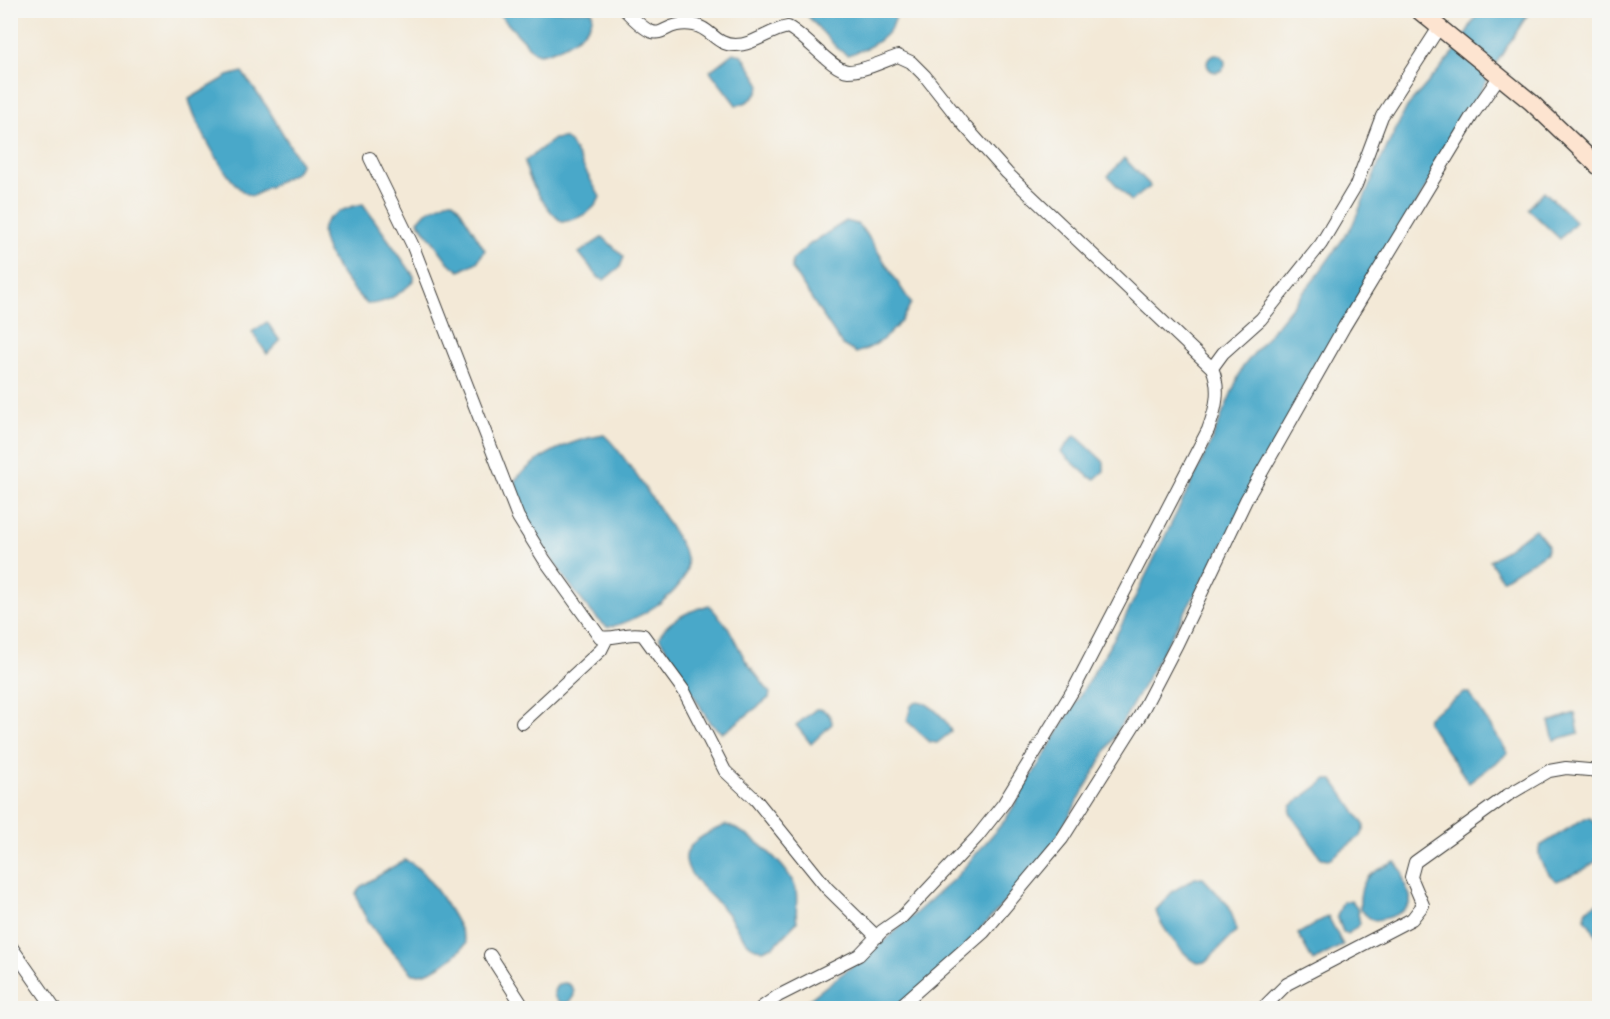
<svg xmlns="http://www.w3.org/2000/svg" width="1610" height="1019" font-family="Kalam,sans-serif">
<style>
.water{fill:#4aa8c9;stroke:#336272;stroke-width:1.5}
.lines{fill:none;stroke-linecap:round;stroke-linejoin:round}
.street-casing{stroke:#3c3b38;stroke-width:14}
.secondary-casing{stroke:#3c3b38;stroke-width:19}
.street{stroke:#fff;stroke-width:12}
.secondary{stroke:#fde4d0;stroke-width:16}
</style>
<rect width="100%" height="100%" fill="#f6f6f2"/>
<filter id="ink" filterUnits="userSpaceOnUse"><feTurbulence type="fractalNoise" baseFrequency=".0167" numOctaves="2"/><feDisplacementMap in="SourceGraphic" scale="12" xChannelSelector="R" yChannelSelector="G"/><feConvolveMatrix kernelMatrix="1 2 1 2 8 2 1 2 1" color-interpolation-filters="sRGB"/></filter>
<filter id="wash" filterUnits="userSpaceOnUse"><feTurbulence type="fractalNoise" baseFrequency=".008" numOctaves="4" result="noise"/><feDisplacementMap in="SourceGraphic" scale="24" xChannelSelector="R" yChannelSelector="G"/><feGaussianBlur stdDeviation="1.35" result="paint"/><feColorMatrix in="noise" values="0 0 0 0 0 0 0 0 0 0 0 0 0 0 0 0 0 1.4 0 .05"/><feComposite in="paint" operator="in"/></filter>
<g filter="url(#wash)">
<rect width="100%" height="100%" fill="#f3e9d7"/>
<path class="water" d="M 496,11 L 592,11 C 597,31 558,52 539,54 L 534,52 Z
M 803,11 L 892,11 L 896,15 C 893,37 867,50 847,55 L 837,48 Z
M 1479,11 L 1530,11 L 1499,59 L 1047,855 L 946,967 L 896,1008 L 798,1008 L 887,939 L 957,876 L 1006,819 L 1119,630 L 1207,451 L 1242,368 L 1316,277 L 1352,226 L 1381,159 L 1407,107 L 1457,49 Z
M 733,53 L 742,55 L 760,83 C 761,95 747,104 736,105 L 710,71 Z
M1207 63a9 9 0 1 1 18 0a9 9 0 1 1-18 0Z
M 242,72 L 267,107 L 301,164 L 296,172 L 253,196 C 232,195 193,119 189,99 L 228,76 Z
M 564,138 L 570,142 L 600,197 C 595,212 576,220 562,222 C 547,211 526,179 525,161 L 554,139 Z
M 1124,158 L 1149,184 L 1150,187 L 1131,201 L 1108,176 Z
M 1544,191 L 1576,222 L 1560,239 L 1528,209 Z
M 448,201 L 453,201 L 458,206 L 485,250 L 477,262 L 460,271 L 449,263 L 418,221 L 426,212 Z
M 363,204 L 414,276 L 414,281 C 400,294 386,304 367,304 C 353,291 317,248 323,227 C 327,214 351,206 363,204 Z
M 846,221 L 857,224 L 866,233 L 911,303 C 901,326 881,346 856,353 L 842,345 L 792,269 L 792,260 L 810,244 Z
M 603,237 L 624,257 L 620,267 L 604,280 L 599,278 L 579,253 Z
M 267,322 L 280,341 L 267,354 L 252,332 Z
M 604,435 C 620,448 684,542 687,561 C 692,591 631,625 607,627 C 585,611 536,538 524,512 C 519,502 516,491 515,480 C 538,455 570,440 604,435 Z
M 1075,435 L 1104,462 L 1104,471 L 1095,479 L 1089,477 L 1061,452 Z
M 1535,529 L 1548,545 L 1546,553 L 1502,580 L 1490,561 Z
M 709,605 L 728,627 L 746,661 L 770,693 L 769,698 L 726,731 L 721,732 L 710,723 L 659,637 C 667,620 692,610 709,605 Z
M 1464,693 L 1469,693 L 1508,753 L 1469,783 L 1427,722 L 1428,717 Z
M 918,701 C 930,703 948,720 951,732 L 937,743 L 930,742 L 907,721 L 911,706 Z
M 816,709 C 825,708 832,716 832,724 L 811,744 L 796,725 Z
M 1575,713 L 1579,733 L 1554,740 L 1549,722 Z
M 1326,780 L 1333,780 L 1365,826 L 1361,836 L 1329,859 L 1321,858 L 1290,813 L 1291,806 Z
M 1585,818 L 1590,818 L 1599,829 L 1599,859 L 1583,870 L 1557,881 C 1547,874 1535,858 1540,846 Z
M 726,825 C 749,832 790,866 796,890 C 798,900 795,912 797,922 L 775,945 L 763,950 C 758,949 754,948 750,945 C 739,936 734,921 725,911 C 714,897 688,879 686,860 C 684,842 713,830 726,825 Z
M 404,860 C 425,864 459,923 466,943 C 456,957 431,976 413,974 C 393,952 363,924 356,894 L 360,887 Z
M 1395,862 L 1403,872 C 1402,883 1407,887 1410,896 C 1414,913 1383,920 1372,920 L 1360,910 C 1358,879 1368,874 1395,862 Z
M 1195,878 L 1203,878 L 1229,906 L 1237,930 L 1206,962 L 1198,963 C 1185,958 1158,924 1156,910 L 1173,891 Z
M 1351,900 L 1357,907 L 1360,924 L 1348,934 L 1343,932 L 1337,916 L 1343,902 Z
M 1599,902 L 1599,940 L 1585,918 L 1586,910 Z
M 1328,916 L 1343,945 L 1313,961 L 1298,934 Z
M554 993a10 10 0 1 1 20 0a10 10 0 1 1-20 0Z"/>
</g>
<g filter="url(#ink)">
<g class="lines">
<defs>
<path id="street" d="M 625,10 C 667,54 655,19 694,25 C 711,28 715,45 735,45 C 754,45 770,30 788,27 C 807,37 832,70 848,71 C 864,71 884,61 898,56 L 911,62 L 925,76 L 963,124 L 1007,173 L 1212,368
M 370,158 L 412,244 L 518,517 L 544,559 L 600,637 C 615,640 627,631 643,635 L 684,691 L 725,771 L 756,800 L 827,888 L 877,937
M 522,723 L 601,650 L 607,638
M 10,945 L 54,1008
M 490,955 L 524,1008
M 761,1008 L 778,996 L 859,955 L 882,931 L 902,917 L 977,837 L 1004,803 L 1075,687 L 1208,430 C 1216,409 1221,389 1212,368 L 1223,353 L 1261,319 L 1321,244 L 1356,185 L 1382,116 L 1438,29
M 898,1008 L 984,932 L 1062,839 L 1139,717 L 1177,644 L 1246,500 L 1344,327 L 1473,114 L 1499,77
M 1263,1008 L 1287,984 L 1412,919 L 1423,905 L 1411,877 L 1415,862 L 1508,795 L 1549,771 L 1566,768 L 1600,771"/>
<path id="secondary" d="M 1418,10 L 1531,102 L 1600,168"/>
</defs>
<use href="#street" class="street-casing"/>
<use href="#secondary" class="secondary-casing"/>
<use href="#street" class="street"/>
<use href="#secondary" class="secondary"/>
</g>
</g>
<rect width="1610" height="1019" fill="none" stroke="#f6f6f2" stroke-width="36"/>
</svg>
